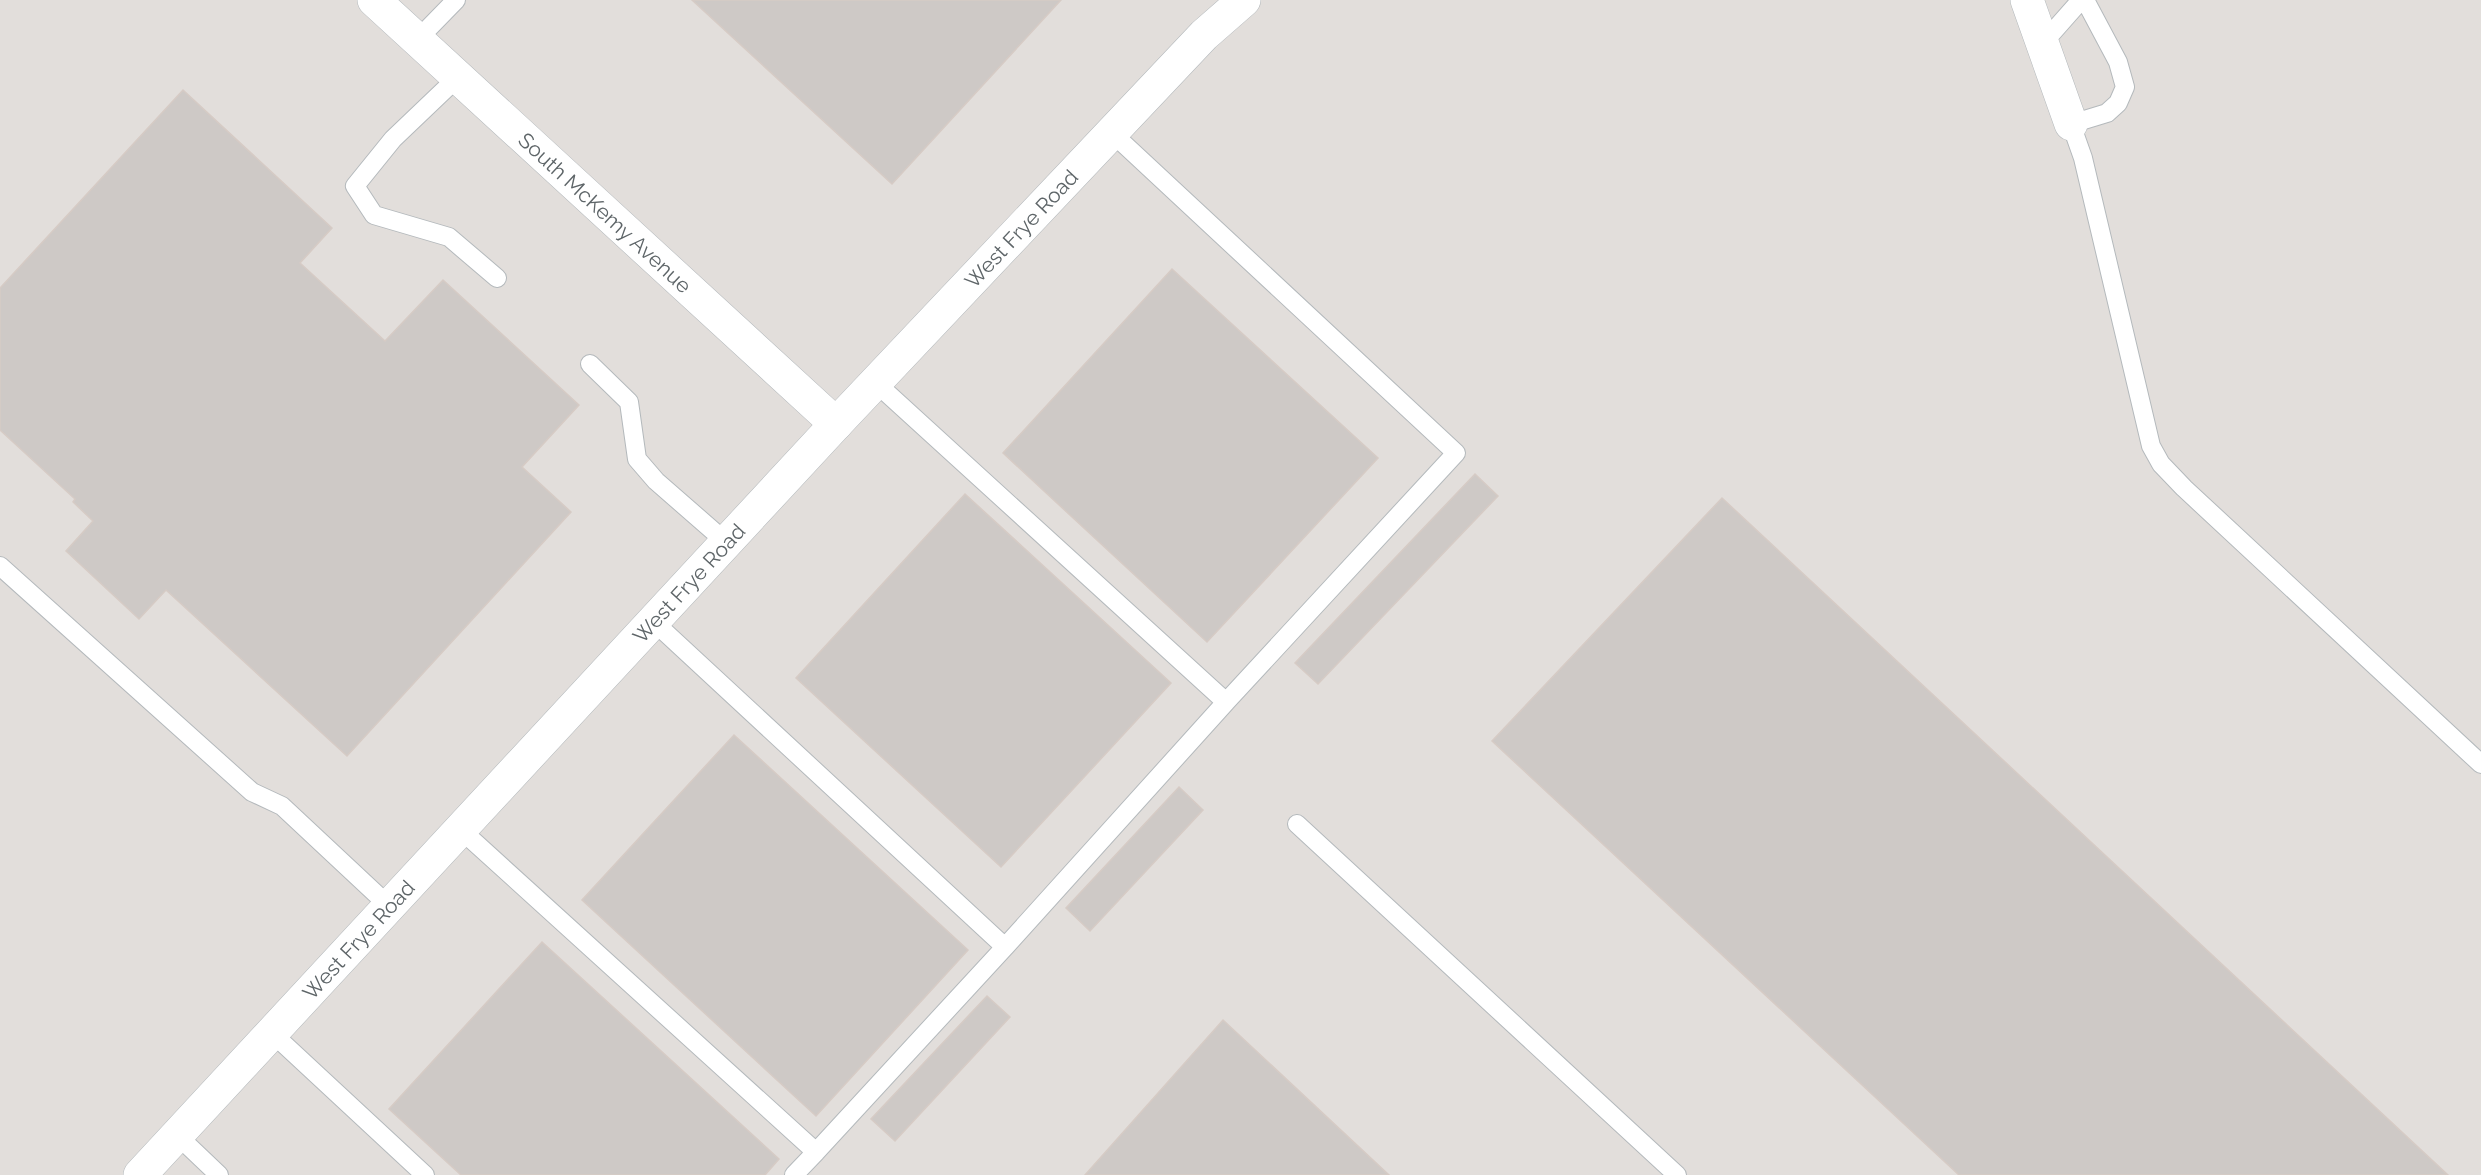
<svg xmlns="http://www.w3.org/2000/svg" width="2481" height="1175" font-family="Raleway,sans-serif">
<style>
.industrial{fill:#e2dedb}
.building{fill:#cec9c6;stroke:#d6cbc5;stroke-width:1.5}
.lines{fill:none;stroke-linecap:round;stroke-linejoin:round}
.lane-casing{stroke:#b4b9bc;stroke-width:20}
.street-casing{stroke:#b4b9bc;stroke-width:34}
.lane{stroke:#fff;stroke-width:18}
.street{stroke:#fff;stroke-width:33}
.labels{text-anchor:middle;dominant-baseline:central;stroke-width:4.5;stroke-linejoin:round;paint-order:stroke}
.street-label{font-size:21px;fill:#5e6568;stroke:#fff}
</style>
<rect width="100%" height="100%" fill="#f1ece7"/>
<path class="industrial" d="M 0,0 L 2481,0 L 2481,1175 L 0,1175 Z"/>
<path class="building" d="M 692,0 L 1061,0 L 892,184 Z
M 183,90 L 332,228 L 300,263 L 385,341 L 443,280 L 579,405 L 522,467 L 571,512 L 347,756 L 166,590 L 139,619 L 66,551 L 93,521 L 73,502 L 75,499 L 0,430 L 0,288 Z
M 1172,269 L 1378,458 L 1207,642 L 1003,453 Z
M 1475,474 L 1498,496 L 1318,684 L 1295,663 Z
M 965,494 L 1171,683 L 1001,867 L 796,678 Z
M 1722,498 L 2448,1175 L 1959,1175 L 1492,741 Z
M 734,735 L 968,950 L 816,1116 L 582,900 Z
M 1179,787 L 1203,810 L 1090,931 L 1066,908 Z
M 542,942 L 779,1159 L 765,1175 L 461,1175 L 389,1109 Z
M 987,996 L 1010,1017 L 895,1141 L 871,1119 Z
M 1223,1020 L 1389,1175 L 1085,1175 Z"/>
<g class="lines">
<defs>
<path id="lane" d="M 2085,0 L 2118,62 L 2125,87 L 2118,103 L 2107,113 L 2071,124 L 2083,158 L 2151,446 L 2161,464 L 2184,488 L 2481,764
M 417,40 L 456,0
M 2043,43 L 2081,0
M 458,77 L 393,139 L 355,186 L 374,215 L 449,237 L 497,278
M 1111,132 L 1456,453 L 1226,702
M 590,364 L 629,402 L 637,459 L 656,481 L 727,543
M 876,383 L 1226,702 L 1005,947
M 0,566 L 252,792 L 282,806 L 389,906
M 653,621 L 1005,947 L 816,1152
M 1297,824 L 1677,1175
M 460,829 L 816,1152 L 794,1175
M 272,1033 L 425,1175
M 177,1135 L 219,1175"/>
<g id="street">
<path id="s1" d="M 374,0 L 836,424"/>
<path d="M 2027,0 L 2071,124"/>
<path id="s2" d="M 140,1175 L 836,424 L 1204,35 L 1244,0"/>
</g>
</defs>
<use href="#lane" class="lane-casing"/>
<use href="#street" class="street-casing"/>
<use href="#lane" class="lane"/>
<use href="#street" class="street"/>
</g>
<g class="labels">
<g class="street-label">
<text stroke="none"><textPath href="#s1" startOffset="314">South McKemy Avenue</textPath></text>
<text stroke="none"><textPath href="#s2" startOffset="1293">West Frye Road</textPath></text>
<text stroke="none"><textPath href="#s2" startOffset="807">West Frye Road</textPath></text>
<text stroke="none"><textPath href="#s2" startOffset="321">West Frye Road</textPath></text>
</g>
</g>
</svg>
